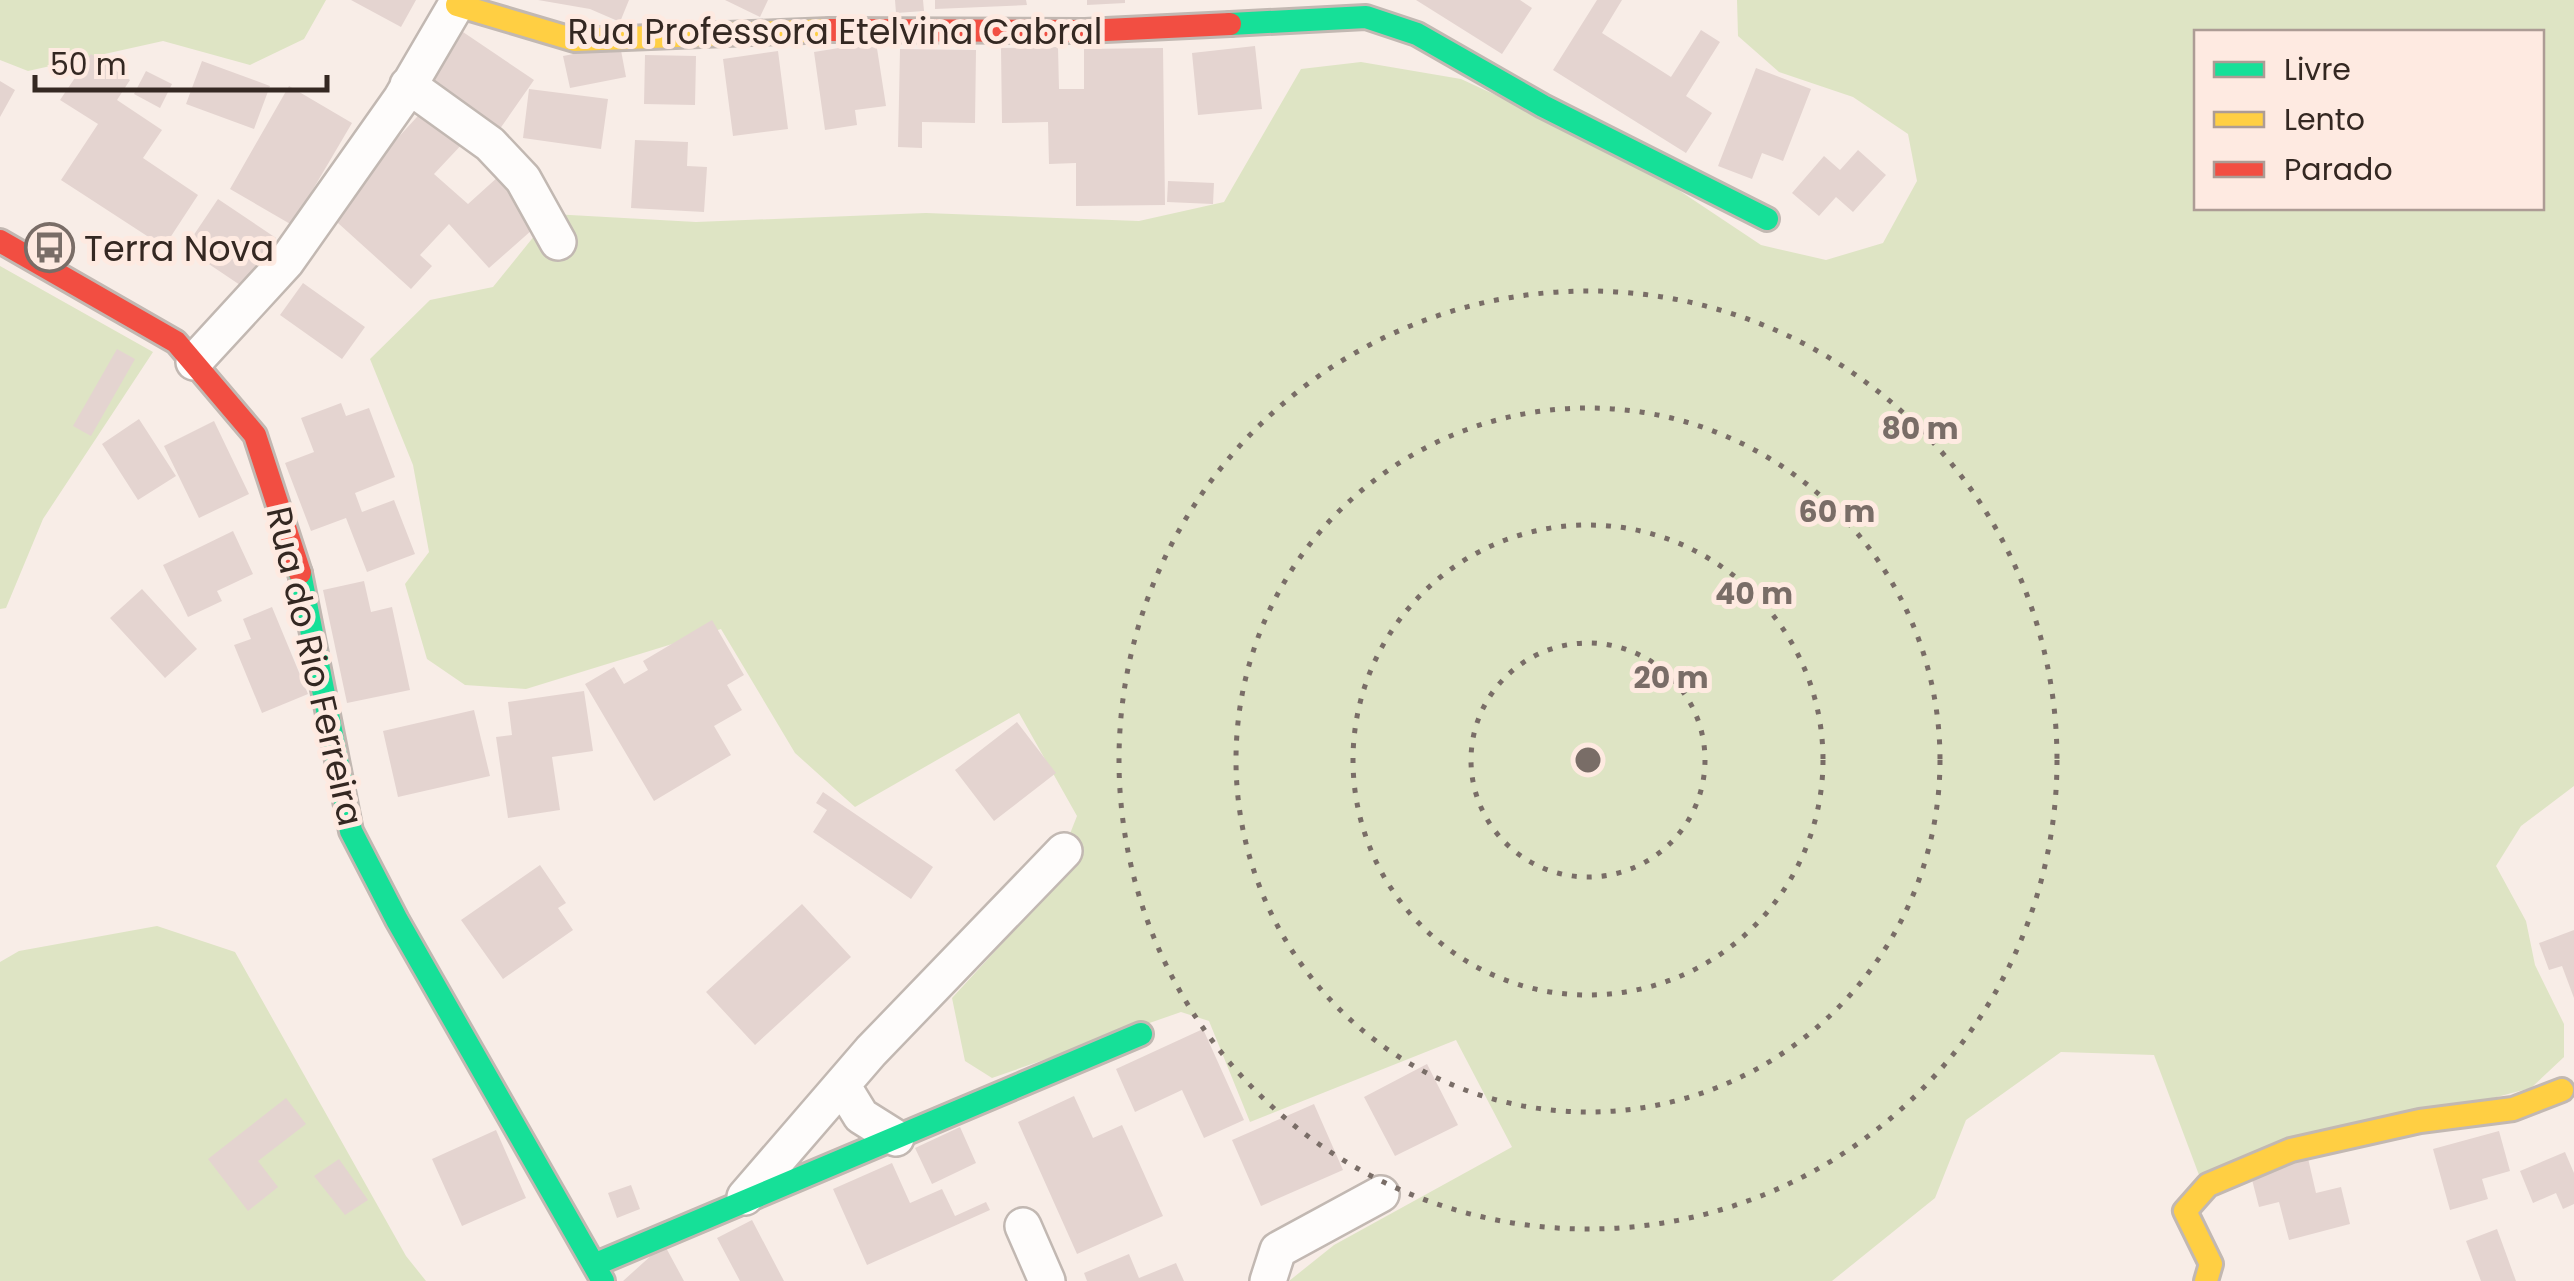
<svg xmlns="http://www.w3.org/2000/svg" width="2574" height="1281" font-family="Poppins,sans-serif">
<style>
.green{fill:#dee4c4;fill-rule:evenodd}
.building{fill:#e4d4d0}
.lines{fill:none;stroke-linecap:round;stroke-linejoin:round}
.street-casing{stroke:#c2b8b2;stroke-width:40}
.fast-casing{stroke:#c2b8b2;stroke-width:28}
.slow-casing{stroke:#c2b8b2;stroke-width:28}
.jam-casing{stroke:#c2b8b2;stroke-width:28}
.street{stroke:#fefcfb;stroke-width:35}
.fast{stroke:#16e098;stroke-width:22}
.slow{stroke:#ffcf43;stroke-width:22}
.jam{stroke:#f24e42;stroke-width:22}
.ring{fill:none;stroke:#796d67;stroke-width:5;stroke-dasharray:5 10}
.labels{text-anchor:middle;dominant-baseline:central;stroke-width:10;stroke-linejoin:round;paint-order:stroke}
.street-label{font-size:35px;fill:#342822;stroke:#feeae1}
.poi-label{font-size:35px;fill:#342822;stroke:#feeae1;text-anchor:start}
.centre{fill:#796d67;stroke:#feeae1;stroke-width:5}
.ring-label{font-size:30px;text-anchor:middle;font-weight:bold;fill:#796d67;stroke:#feeae1;stroke-width:10;stroke-linejoin:round;paint-order:stroke}
</style>
<rect width="100%" height="100%" fill="#f8ede7"/>
<path class="green" d="M 0,0 L 326,0 L 304,39 L 250,65 L 163,41 L 28,71 L 0,60 Z
M 1737,0 L 2574,0 L 2574,786 L 2521,826 L 2496,866 L 2526,921 L 2535,965 L 2564,1024 L 2564,1057 L 2531,1088 L 2199,1175 L 2154,1055 L 2061,1052 L 1966,1120 L 1935,1198 L 1832,1281 L 1289,1281 L 1334,1245 L 1512,1147 L 1456,1040 L 1250,1122 L 1209,1021 L 1181,1012 L 992,1078 L 965,1061 L 952,998 L 1045,897 L 1077,816 L 1019,713 L 855,807 L 795,753 L 721,629 L 526,689 L 465,685 L 427,659 L 405,584 L 429,552 L 413,465 L 370,359 L 430,300 L 493,287 L 552,214 L 696,222 L 926,213 L 1139,221 L 1224,202 L 1301,69 L 1361,62 L 1461,79 L 1626,155 L 1761,245 L 1826,260 L 1883,243 L 1917,181 L 1908,134 L 1853,97 L 1779,72 L 1738,36 ZM 2196,32 L 2542,32 L 2542,208 L 2196,208 Z
M 0,266 L 153,352 L 43,519 L 6,608 L 0,609 Z
M 157,926 L 235,952 L 406,1256 L 426,1281 L 0,1281 L 0,962 L 19,951 Z"/>
<path class="building" d="M 351,0 L 416,0 L 401,27 Z
M 538,0 L 629,0 L 620,22 L 590,9 Z
M 725,0 L 768,0 L 760,17 Z
M 895,0 L 923,0 L 924,11 L 896,13 Z
M 935,0 L 1026,0 L 1027,5 L 935,9 Z
M 1087,0 L 1125,0 L 1125,3 L 1087,5 Z
M 1416,0 L 1520,0 L 1532,8 L 1502,54 Z
M 1597,0 L 1622,0 L 1602,33 L 1671,77 L 1701,30 L 1720,42 L 1686,96 L 1712,113 L 1686,153 L 1553,70 Z
M 463,32 L 534,80 L 497,133 L 427,86 Z
M 876,42 L 886,106 L 855,110 L 857,125 L 825,130 L 814,52 Z
M 620,45 L 626,77 L 570,88 L 563,56 Z
M 1255,46 L 1262,109 L 1198,115 L 1192,53 Z
M 1058,47 L 1059,89 L 1084,89 L 1084,49 L 1163,48 L 1165,205 L 1076,206 L 1076,163 L 1049,164 L 1048,122 L 1002,123 L 1001,48 Z
M 900,49 L 976,50 L 975,123 L 922,122 L 922,148 L 898,147 Z
M 778,51 L 788,129 L 733,136 L 723,59 Z
M 91,54 L 130,80 L 117,100 L 162,130 L 143,158 L 198,195 L 164,247 L 61,180 L 98,124 L 60,100 Z
M 645,55 L 696,56 L 695,105 L 644,104 Z
M 202,61 L 270,86 L 254,129 L 186,104 Z
M 1756,68 L 1811,89 L 1783,161 L 1762,153 L 1752,179 L 1718,166 Z
M 146,71 L 172,84 L 160,108 L 134,94 Z
M 0,81 L 15,90 L 0,117 Z
M 289,86 L 352,123 L 292,225 L 230,189 Z
M 529,89 L 608,99 L 601,149 L 523,138 Z
M 427,106 L 465,141 L 434,174 L 468,204 L 499,176 L 541,222 L 489,268 L 449,224 L 420,255 L 432,266 L 411,289 L 328,214 Z
M 635,140 L 688,142 L 687,166 L 707,167 L 704,212 L 631,208 Z
M 1858,150 L 1886,175 L 1853,212 L 1836,197 L 1819,216 L 1792,193 L 1824,156 L 1840,170 Z
M 1168,181 L 1214,183 L 1213,204 L 1167,202 Z
M 218,199 L 276,238 L 243,287 L 185,248 Z
M 303,283 L 365,327 L 342,359 L 280,315 Z
M 117,349 L 135,359 L 91,436 L 73,426 Z
M 341,403 L 346,416 L 369,408 L 395,477 L 355,493 L 362,512 L 394,500 L 415,554 L 367,572 L 346,518 L 311,531 L 285,463 L 314,452 L 301,418 Z
M 139,419 L 176,476 L 138,500 L 102,444 Z
M 214,421 L 249,494 L 199,518 L 164,446 Z
M 233,531 L 253,574 L 217,591 L 222,601 L 188,617 L 163,565 Z
M 364,581 L 371,612 L 392,607 L 410,690 L 347,703 L 323,590 Z
M 142,589 L 197,649 L 165,678 L 110,618 Z
M 272,607 L 308,694 L 262,713 L 234,645 L 251,639 L 243,619 Z
M 712,620 L 744,675 L 727,685 L 742,710 L 714,726 L 731,755 L 654,801 L 585,684 L 614,667 L 624,684 L 648,670 L 643,661 Z
M 584,691 L 593,751 L 552,757 L 560,810 L 508,818 L 496,737 L 512,735 L 508,702 Z
M 474,710 L 490,776 L 398,797 L 383,731 Z
M 1017,722 L 1056,773 L 994,821 L 955,770 Z
M 823,792 L 933,867 L 911,899 L 813,832 L 827,810 L 816,803 Z
M 540,865 L 566,903 L 558,908 L 573,930 L 503,979 L 461,920 Z
M 802,904 L 851,957 L 755,1045 L 706,992 Z
M 2574,930 L 2574,998 L 2562,966 L 2549,970 L 2539,943 Z
M 1203,1029 L 1244,1120 L 1204,1138 L 1182,1090 L 1135,1112 L 1116,1069 Z
M 1427,1064 L 1458,1125 L 1395,1156 L 1364,1097 Z
M 1074,1096 L 1093,1138 L 1122,1125 L 1163,1216 L 1077,1254 L 1018,1122 Z
M 286,1098 L 306,1124 L 258,1161 L 278,1187 L 248,1211 L 208,1159 Z
M 1314,1104 L 1343,1170 L 1261,1206 L 1232,1140 Z
M 960,1127 L 976,1163 L 932,1184 L 915,1148 Z
M 496,1130 L 526,1198 L 462,1226 L 432,1159 Z
M 2499,1131 L 2510,1171 L 2482,1179 L 2488,1199 L 2450,1210 L 2433,1149 Z
M 2565,1152 L 2574,1173 L 2574,1204 L 2563,1209 L 2556,1193 L 2533,1203 L 2520,1171 Z
M 2307,1154 L 2316,1193 L 2341,1187 L 2350,1224 L 2289,1240 L 2279,1202 L 2259,1207 L 2249,1168 Z
M 339,1159 L 368,1200 L 345,1215 L 314,1176 Z
M 892,1163 L 910,1203 L 942,1189 L 955,1216 L 986,1202 L 990,1210 L 867,1265 L 833,1189 Z
M 631,1185 L 640,1209 L 617,1218 L 608,1193 Z
M 752,1220 L 784,1281 L 740,1281 L 717,1238 Z
M 2497,1229 L 2516,1281 L 2481,1281 L 2466,1241 Z
M 664,1244 L 684,1281 L 623,1281 Z
M 1129,1254 L 1139,1278 L 1176,1263 L 1184,1281 L 1087,1281 L 1084,1273 Z"/>
<g class="lines">
<defs>
<path id="street" d="M 408,85 L 490,144 L 523,179 L 558,242
M 194,362 L 286,262 L 401,99 L 459,0
M 842,1085 L 861,1116 L 896,1138
M 745,1197 L 871,1051 L 1064,851
M 1023,1226 L 1047,1281
M 1268,1281 L 1278,1250 L 1381,1194"/>
<path id="fast" d="M 1230,24 L 1366,17 L 1417,34 L 1543,106 L 1767,219
M 300,573 L 351,831 L 397,920 L 603,1281
M 594,1265 L 1141,1034"/>
<path id="slow" d="M 457,5 L 575,40 L 830,30
M 2206,1281 L 2211,1264 L 2185,1211 L 2208,1185 L 2291,1150 L 2420,1121 L 2513,1109 L 2562,1090"/>
<path id="jam" d="M 830,30 L 1085,31 L 1230,24
M 0,241 L 176,342 L 255,435 L 300,573"/>
</defs>
<use href="#street" class="street-casing"/>
<use href="#fast" class="fast-casing"/>
<use href="#slow" class="slow-casing"/>
<use href="#jam" class="jam-casing"/>
<use href="#street" class="street"/>
<use href="#fast" class="fast"/>
<use href="#slow" class="slow"/>
<use href="#jam" class="jam"/>
</g>
<g class="ring">
<circle cx="1588" cy="760" r="117"/>
<circle cx="1588" cy="760" r="235"/>
<circle cx="1588" cy="760" r="352"/>
<circle cx="1588" cy="760" r="469"/>
</g>
<defs>
<symbol id="bus-ring" viewBox="-11 -11 22 22"><circle r="9.5" fill="#feeae1" stroke="#796d67" stroke-width="1.5"/><path d="M-5-6H5V4H4V6H2V4H-2V6H-4V4H-5ZM-3.5-4V0h7V-4ZM-3.5 1.2v1.5H-2V1.2ZM2 1.2v1.5H3.5V1.2Z" fill="#796d67"/></symbol>
</defs>
<g fill-rule="evenodd">
<use href="#bus-ring" x="22" y="220" width="55" height="55"/>
</g>
<g class="labels">
<g class="street-label">
<text x="835" y="31">Rua Professora Etelvina Cabral</text>
<text transform="translate(315 666) rotate(77)">Rua do Rio Ferreira</text>
</g>
<g class="poi-label">
<text x="84" y="248">Terra Nova</text>
</g>
</g>
<circle cx="1588" cy="760" r="15" class="centre"/>
<g class="ring-label">
<text x="1920" y="439">80 m</text>
<text x="1837" y="522">60 m</text>
<text x="1754" y="604">40 m</text>
<text x="1671" y="688">20 m</text>
</g>
<rect x="2194" y="30" width="350" height="180" fill="#feeae1" stroke="#ad9c95" stroke-width="2.5"/>
<rect x="2214" y="62" width="50" height="15" fill="#16e098" stroke="#ad9c95" stroke-width="2.5"/>
<text x="2284" y="80" font-size="30" fill="#342822">Livre</text>
<rect x="2214" y="112" width="50" height="15" fill="#ffcf43" stroke="#ad9c95" stroke-width="2.5"/>
<text x="2284" y="130" font-size="30" fill="#342822">Lento</text>
<rect x="2214" y="162" width="50" height="15" fill="#f24e42" stroke="#ad9c95" stroke-width="2.5"/>
<text x="2284" y="180" font-size="30" fill="#342822">Parado</text>
<path d="M35 75v15h292v-15" fill="none" stroke="#342822" stroke-width="5"/>
<text x="50" y="75" font-size="30" fill="#342822" stroke="#feeae1" stroke-width="8" paint-order="stroke">50 m</text>
</svg>
